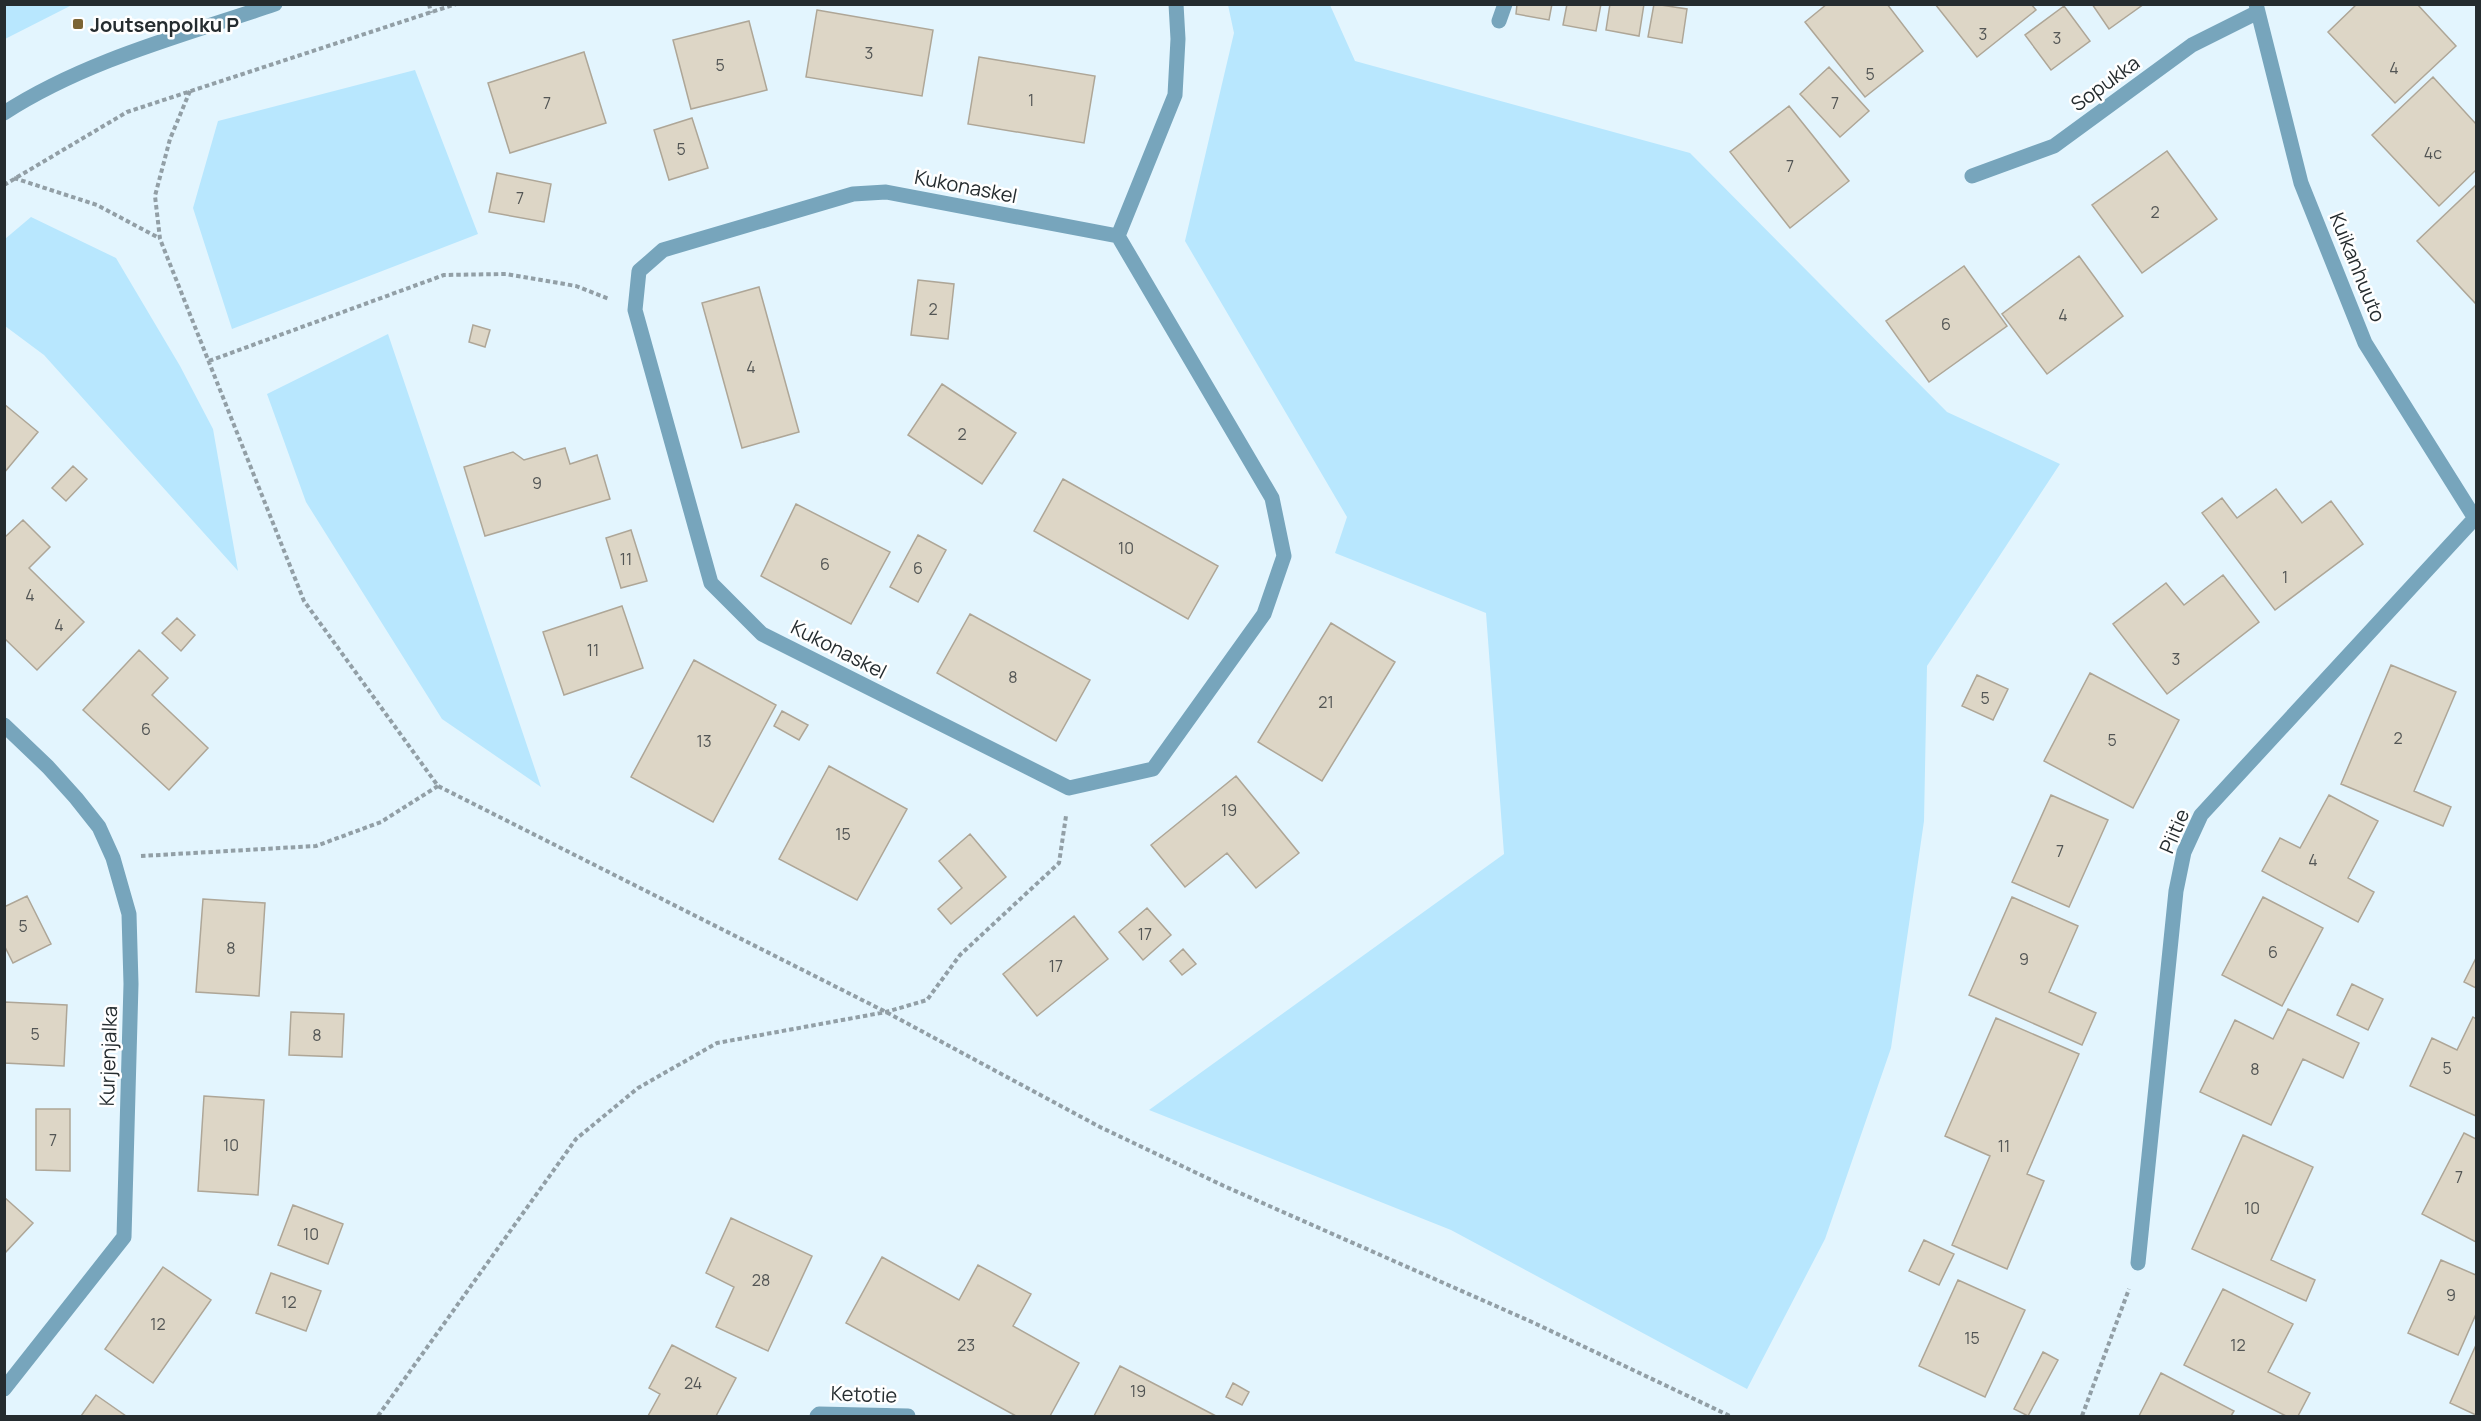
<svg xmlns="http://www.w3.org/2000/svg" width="2481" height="1421" font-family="Manrope,sans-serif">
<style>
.green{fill:#b8e7fe}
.building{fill:#ddd6c6;stroke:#aea697;stroke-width:1.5}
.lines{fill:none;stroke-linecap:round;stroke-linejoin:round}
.path{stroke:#929fa6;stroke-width:4;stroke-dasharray:4.5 3;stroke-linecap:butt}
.lane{stroke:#77a5bc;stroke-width:15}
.street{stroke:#77a5bc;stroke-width:15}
.poi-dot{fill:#7c6535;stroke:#fff;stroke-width:2}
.labels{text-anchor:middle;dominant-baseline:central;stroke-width:5;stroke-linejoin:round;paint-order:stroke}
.number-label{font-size:16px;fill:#535655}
.poi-label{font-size:20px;font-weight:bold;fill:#252c2f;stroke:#fff;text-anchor:start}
.street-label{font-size:20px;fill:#252c2f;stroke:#fff}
</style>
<rect width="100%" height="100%" fill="#e3f5fe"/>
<path class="green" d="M 5,4 L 72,4 L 72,5 L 5,39 Z
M 1228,5 L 1330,5 L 1355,61 L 1690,153 L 1947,412 L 2060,464 L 1927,666 L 1924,821 L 1891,1048 L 1825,1239 L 1747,1389 L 1451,1230 L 1149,1110 L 1504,854 L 1486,613 L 1335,553 L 1347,517 L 1185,241 L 1234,33 Z
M 415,70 L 478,234 L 232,329 L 193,208 L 218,121 Z
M 31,217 L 116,258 L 180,366 L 213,429 L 238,571 L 44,355 L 5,326 L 5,239 Z
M 388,334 L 541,787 L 442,719 L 306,502 L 267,394 Z"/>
<path class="building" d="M 1517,4 L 1552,4 L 1549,20 L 1516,14 Z
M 1567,4 L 1601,4 L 1596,31 L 1563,25 Z
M 1610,4 L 1644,4 L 1639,36 L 1606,30 Z
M 1654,4 L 1687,9 L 1682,43 L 1648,37 Z
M 1827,4 L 1887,4 L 1923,51 L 1865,97 L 1805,22 Z
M 1935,4 L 2031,4 L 2036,10 L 1977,57 Z
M 2092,4 L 2144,4 L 2109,29 Z
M 2357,4 L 2417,4 L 2456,46 L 2395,103 L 2328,32 Z
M 2064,6 L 2090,41 L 2051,70 L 2025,35 Z
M 817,10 L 933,30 L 922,96 L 806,77 Z
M 749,21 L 767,90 L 691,109 L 673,40 Z
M 584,52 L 606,123 L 510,153 L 488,83 Z
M 979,57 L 1095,76 L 1084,143 L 968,124 Z
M 1829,67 L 1869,111 L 1840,137 L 1800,94 Z
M 2433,77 L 2476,124 L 2476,170 L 2439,206 L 2372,135 Z
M 1789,106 L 1849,181 L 1790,228 L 1730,152 Z
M 692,118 L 708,168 L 669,180 L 654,130 Z
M 2167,151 L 2217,219 L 2142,273 L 2092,205 Z
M 497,173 L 551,184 L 544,222 L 489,212 Z
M 2476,185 L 2476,304 L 2417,241 Z
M 2079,256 L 2123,316 L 2047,374 L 2002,314 Z
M 1964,266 L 2007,326 L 1929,382 L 1886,321 Z
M 918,280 L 954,284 L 948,339 L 911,335 Z
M 759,287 L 799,432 L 742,448 L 702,303 Z
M 473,325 L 490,330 L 485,347 L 469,342 Z
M 942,384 L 1016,433 L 982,484 L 908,435 Z
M 4,404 L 38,432 L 4,473 Z
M 565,448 L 570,464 L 597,455 L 610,499 L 485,536 L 464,467 L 513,452 L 524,460 Z
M 73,466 L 87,479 L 66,501 L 52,488 Z
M 1063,479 L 1218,566 L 1188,619 L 1034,531 Z
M 2276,489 L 2302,523 L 2331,501 L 2363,544 L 2275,610 L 2202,513 L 2222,498 L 2237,518 Z
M 796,504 L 890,552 L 851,624 L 761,576 Z
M 23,520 L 50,547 L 29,568 L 84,622 L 37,670 L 4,638 L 4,538 Z
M 631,530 L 647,581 L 621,588 L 606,538 Z
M 918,535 L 946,550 L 918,602 L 890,587 Z
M 2223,575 L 2259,622 L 2167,694 L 2113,624 L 2166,583 L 2184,605 Z
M 622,606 L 643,668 L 564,695 L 543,632 Z
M 970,614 L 1090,680 L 1056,741 L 937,673 Z
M 177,618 L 195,635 L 181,651 L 162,633 Z
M 1331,623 L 1395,662 L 1322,781 L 1258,742 Z
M 139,650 L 168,678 L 152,695 L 208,748 L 169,790 L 83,710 Z
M 694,660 L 776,705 L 713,822 L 631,777 Z
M 2391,665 L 2456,692 L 2414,791 L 2451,807 L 2443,826 L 2341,784 Z
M 2090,673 L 2179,720 L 2133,808 L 2044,761 Z
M 1977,675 L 2008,689 L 1993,720 L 1962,706 Z
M 782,711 L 808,725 L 799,740 L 774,726 Z
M 829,766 L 907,809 L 857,900 L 779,859 Z
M 1236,776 L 1299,853 L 1256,888 L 1227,853 L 1185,887 L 1151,845 Z
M 2051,795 L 2108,820 L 2069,907 L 2012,882 Z
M 2329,795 L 2378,821 L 2348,878 L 2374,892 L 2358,922 L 2262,871 L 2280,838 L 2300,848 Z
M 970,834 L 1006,877 L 951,924 L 938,909 L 962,888 L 939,861 Z
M 27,896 L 51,944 L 13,963 L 4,945 L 4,907 Z
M 2012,897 L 2078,926 L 2049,992 L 2096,1013 L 2082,1045 L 1969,995 Z
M 2263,897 L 2323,928 L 2282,1006 L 2222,975 Z
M 203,899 L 265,903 L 259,996 L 196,992 Z
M 1147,908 L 1171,935 L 1143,960 L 1119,932 Z
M 1074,916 L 1108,959 L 1037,1016 L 1003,974 Z
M 1183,949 L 1196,964 L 1182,975 L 1170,961 Z
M 2476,958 L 2476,988 L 2464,982 Z
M 2352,984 L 2383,999 L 2368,1030 L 2337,1015 Z
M 4,1002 L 67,1005 L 64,1066 L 4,1063 Z
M 2288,1009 L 2359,1043 L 2343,1078 L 2303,1059 L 2271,1125 L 2200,1092 L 2235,1020 L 2273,1039 Z
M 291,1012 L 344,1014 L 342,1057 L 289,1055 Z
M 2473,1017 L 2476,1019 L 2476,1116 L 2410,1086 L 2432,1038 L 2457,1050 Z
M 1996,1018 L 2079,1054 L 2027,1174 L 2044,1181 L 2007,1269 L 1952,1245 L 1990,1156 L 1945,1136 Z
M 204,1096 L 264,1100 L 258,1195 L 198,1191 Z
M 36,1109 L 70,1109 L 70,1171 L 36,1170 Z
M 2464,1133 L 2476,1139 L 2476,1242 L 2422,1214 Z
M 2243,1135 L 2313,1167 L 2271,1260 L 2315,1280 L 2306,1301 L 2192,1249 Z
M 4,1197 L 33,1223 L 4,1254 Z
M 293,1205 L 343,1224 L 328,1264 L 278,1245 Z
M 731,1218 L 812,1256 L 768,1351 L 716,1327 L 734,1287 L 706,1273 Z
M 1924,1240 L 1954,1254 L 1939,1285 L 1909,1271 Z
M 882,1257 L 959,1300 L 978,1265 L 1031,1294 L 1013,1326 L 1079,1363 L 1050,1416 L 1016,1416 L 846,1323 Z
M 2441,1260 L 2476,1275 L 2476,1314 L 2458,1355 L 2408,1333 Z
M 163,1267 L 211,1300 L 153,1383 L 105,1349 Z
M 271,1273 L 321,1291 L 306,1331 L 256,1313 Z
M 1958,1280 L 2025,1310 L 1985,1397 L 1919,1366 Z
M 2223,1289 L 2293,1324 L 2268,1372 L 2310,1393 L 2298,1416 L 2286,1416 L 2184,1365 Z
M 672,1345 L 736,1378 L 716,1416 L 648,1416 L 660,1394 L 649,1388 Z
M 2476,1345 L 2476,1415 L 2450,1403 Z
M 2043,1352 L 2058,1360 L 2028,1416 L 2014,1409 Z
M 1120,1366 L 1216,1416 L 1094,1416 Z
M 2161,1373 L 2234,1411 L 2231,1416 L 2139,1416 Z
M 1233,1383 L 1249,1392 L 1242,1405 L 1226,1397 Z
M 96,1395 L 126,1416 L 81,1416 Z"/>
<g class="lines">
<path class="path" d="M 429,4 L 431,13
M 190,91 L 170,139 L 155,196 L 160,239 L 304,601 L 438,786 L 886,1012 L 1100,1127 L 1224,1186 L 1532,1322 L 1730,1416
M 14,178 L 97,205 L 159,238
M 4,185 L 127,112 L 456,4
M 209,361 L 444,275 L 506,274 L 576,286 L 609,299
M 141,856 L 316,846 L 381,822 L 438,786
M 378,1416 L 576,1139 L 638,1088 L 717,1043 L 886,1012 L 927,1000 L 960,955 L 1059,863 L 1066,816
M 2082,1416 L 2129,1289"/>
<path class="lane" d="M 1499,21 L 1505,4"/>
<path class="street" d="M 2256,4 L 2301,183 L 2365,343 L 2476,520
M 4,113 C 86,60 184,35 275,4
M 1972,176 L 2054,146 L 2192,45 L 2258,12
M 886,192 L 1118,236 L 1272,498 L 1284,556 L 1264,614 L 1153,769 L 1069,788 L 762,634 L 711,583 L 635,310 L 639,271 L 663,250 L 853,194 Z
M 1118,236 L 1175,95 L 1178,39 L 1176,4
M 4,725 L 48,767 L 76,798 L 99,827 L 113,858 L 129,914 L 131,984 L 124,1237 L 4,1389
M 2138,1263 L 2176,891 L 2184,852 L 2201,815 L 2475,518
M 817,1416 L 819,1414 L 908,1416"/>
</g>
<rect class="poi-dot" x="72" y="18" width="12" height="12" rx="3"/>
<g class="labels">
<g class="number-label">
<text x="1983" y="34">3</text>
<text x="2057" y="38">3</text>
<text x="869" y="53">3</text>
<text x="720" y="65">5</text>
<text x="2394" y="68">4</text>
<text x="1870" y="74">5</text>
<text x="1031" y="100">1</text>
<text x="547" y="103">7</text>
<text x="1835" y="103">7</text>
<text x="681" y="149">5</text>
<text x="2433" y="153">4c</text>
<text x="1790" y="166">7</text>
<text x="520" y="198">7</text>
<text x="2155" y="212">2</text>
<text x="933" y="309">2</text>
<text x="2063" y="315">4</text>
<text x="1946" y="324">6</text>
<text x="751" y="367">4</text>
<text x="962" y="434">2</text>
<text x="537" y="483">9</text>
<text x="1126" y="548">10</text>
<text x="626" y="559">11</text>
<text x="825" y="564">6</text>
<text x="918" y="568">6</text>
<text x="2285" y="577">1</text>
<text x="30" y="595">4</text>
<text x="59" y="625">4</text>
<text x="593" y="650">11</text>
<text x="2176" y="659">3</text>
<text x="1013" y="677">8</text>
<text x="1985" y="698">5</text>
<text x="1326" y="702">21</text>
<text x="146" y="729">6</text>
<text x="2398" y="738">2</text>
<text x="2112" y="740">5</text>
<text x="704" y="741">13</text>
<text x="1229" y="810">19</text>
<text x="843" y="834">15</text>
<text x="2060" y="851">7</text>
<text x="2313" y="860">4</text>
<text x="23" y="926">5</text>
<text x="1145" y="934">17</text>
<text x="231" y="948">8</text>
<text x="2273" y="952">6</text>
<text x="2024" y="959">9</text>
<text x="1056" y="966">17</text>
<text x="35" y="1034">5</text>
<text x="317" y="1035">8</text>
<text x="2447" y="1068">5</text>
<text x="2255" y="1069">8</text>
<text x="53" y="1140">7</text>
<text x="231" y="1145">10</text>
<text x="2004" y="1146">11</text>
<text x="2459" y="1177">7</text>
<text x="2252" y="1208">10</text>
<text x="311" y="1234">10</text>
<text x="761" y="1280">28</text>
<text x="2451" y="1295">9</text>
<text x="289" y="1302">12</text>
<text x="158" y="1324">12</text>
<text x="1972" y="1338">15</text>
<text x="966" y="1345">23</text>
<text x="2238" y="1345">12</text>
<text x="693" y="1383">24</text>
<text x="1138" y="1391">19</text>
</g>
<g class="poi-label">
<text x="90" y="24">Joutsenpolku P</text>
</g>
<g class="street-label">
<text transform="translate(2105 83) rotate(-36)">Sopukka</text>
<text transform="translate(966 186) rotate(11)">Kukonaskel</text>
<text transform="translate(2358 267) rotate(68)">Kuikanhuuto</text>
<text transform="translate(839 649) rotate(27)">Kukonaskel</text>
<text transform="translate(2174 831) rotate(-67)">Piitie</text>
<text transform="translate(108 1056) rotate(-88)">Kurjenjalka</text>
<text transform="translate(864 1394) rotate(2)">Ketotie</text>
</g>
</g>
<rect width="2481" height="1421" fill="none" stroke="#252c2f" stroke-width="12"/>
</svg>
